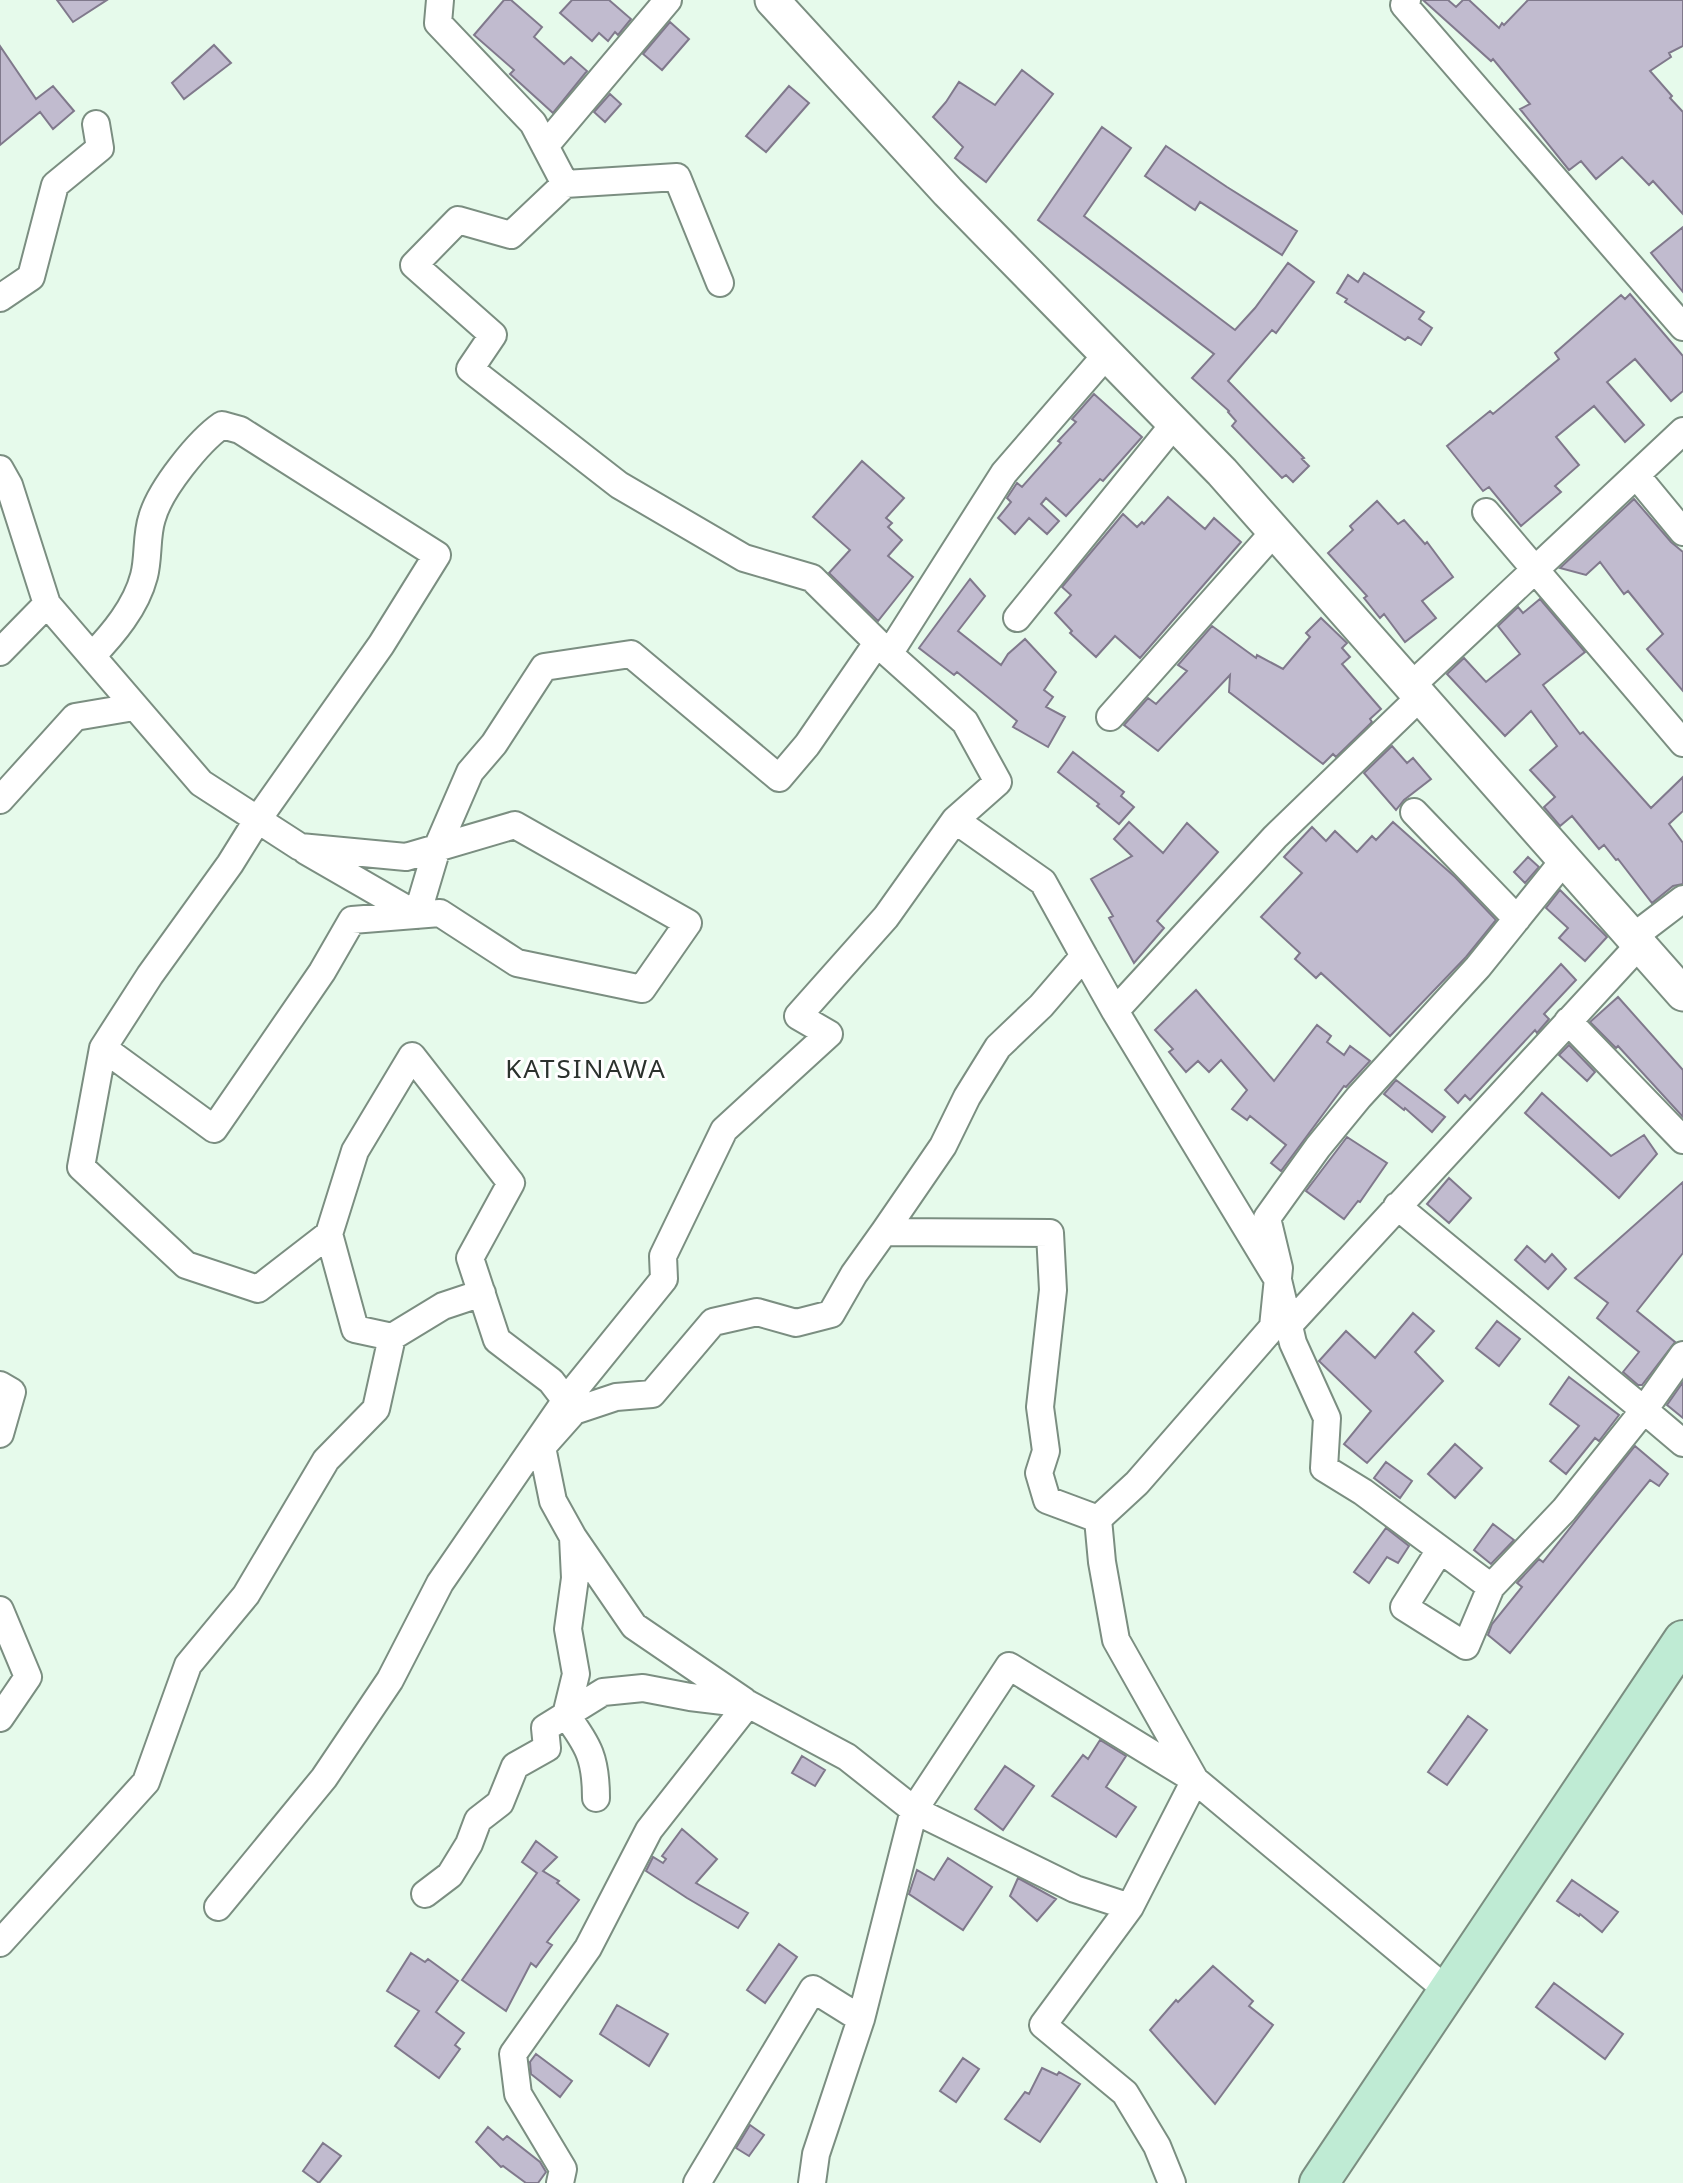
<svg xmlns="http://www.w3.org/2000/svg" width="1683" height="2183" font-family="'Noto Sans',sans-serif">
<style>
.building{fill:#c1bbcf;stroke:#80798c;stroke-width:2}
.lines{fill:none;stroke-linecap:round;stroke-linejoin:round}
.minor-casing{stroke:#7b8e81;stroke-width:30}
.tertiary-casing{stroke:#7b8e81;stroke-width:37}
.secondary-casing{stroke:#7b8e81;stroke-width:42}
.minor{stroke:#fff;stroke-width:26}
.tertiary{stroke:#fff;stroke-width:33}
.secondary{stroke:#bfebd4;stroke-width:38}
.labels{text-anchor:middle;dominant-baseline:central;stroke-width:6;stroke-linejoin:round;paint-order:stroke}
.quarter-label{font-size:26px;letter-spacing:2px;fill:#2b322d;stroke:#fff}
</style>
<rect width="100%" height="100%" fill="#e6faeb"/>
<path class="building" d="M 57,0 L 107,0 L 73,22 Z
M 504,0 L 511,0 L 542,27 L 534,37 L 564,64 L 571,57 L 587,71 L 553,113 L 510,74 L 514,70 L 474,35 Z
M 572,0 L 609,0 L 631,19 L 618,35 L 615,32 L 608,41 L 599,33 L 592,41 L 560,13 Z
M 1423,0 L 1448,0 L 1456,7 L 1463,0 L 1469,0 L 1499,28 L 1502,23 L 1504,25 L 1528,0 L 1683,0 L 1683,46 L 1669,53 L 1671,57 L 1650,71 L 1672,96 L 1670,98 L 1683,112 L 1683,214 L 1653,181 L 1649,185 L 1622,157 L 1596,179 L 1581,161 L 1569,170 L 1520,109 L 1530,104 L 1493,59 L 1491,61 Z
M 670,22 L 689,39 L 662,70 L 643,54 Z
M 214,45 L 231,63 L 184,99 L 172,83 Z
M 0,46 L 36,99 L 53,86 L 74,111 L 53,129 L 40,112 L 0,145 Z
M 1022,70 L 1053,94 L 986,182 L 955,158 L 963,147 L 933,117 L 946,102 L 959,82 L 995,105 Z
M 789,86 L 809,103 L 766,152 L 746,136 Z
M 610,94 L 621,104 L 605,122 L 594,112 Z
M 1102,127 L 1131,148 L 1084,216 L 1235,330 L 1255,308 L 1288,263 L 1314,282 L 1276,333 L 1272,330 L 1228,381 L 1304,458 L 1302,459 L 1309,466 L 1293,482 L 1286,475 L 1282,478 L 1232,426 L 1236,421 L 1228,412 L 1229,411 L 1192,378 L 1214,354 L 1038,220 Z
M 1166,146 L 1227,187 L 1297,231 L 1282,255 L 1200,202 L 1195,210 L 1145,176 Z
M 1683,227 L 1683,292 L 1651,253 Z
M 1364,273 L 1424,312 L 1419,319 L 1432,328 L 1421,345 L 1408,337 L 1405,340 L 1345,302 L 1347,299 L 1337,293 L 1348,275 L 1358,282 Z
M 1630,294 L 1683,356 L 1683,391 L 1671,401 L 1635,359 L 1607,382 L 1644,425 L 1625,442 L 1594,406 L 1556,437 L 1579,465 L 1555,486 L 1561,492 L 1521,526 L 1489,487 L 1483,491 L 1447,446 L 1490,411 L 1493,414 L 1559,359 L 1555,353 L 1621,295 L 1625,299 Z
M 1094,394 L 1142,437 L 1103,481 L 1100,479 L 1066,516 L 1046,498 L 1041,504 L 1059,521 L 1047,534 L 1029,518 L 1015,534 L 998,518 L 1011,502 L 1007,498 L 1017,483 L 1022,487 L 1061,443 L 1058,441 L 1076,422 L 1072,419 Z
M 862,461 L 904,498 L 886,518 L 892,523 L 888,527 L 902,540 L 888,556 L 913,577 L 878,621 L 829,573 L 850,550 L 813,517 Z
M 1168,497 L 1205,529 L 1214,518 L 1241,542 L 1140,658 L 1115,636 L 1096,657 L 1070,633 L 1072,631 L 1055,613 L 1071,595 L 1062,587 L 1123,514 L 1137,527 L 1142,522 L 1144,524 Z
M 1634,499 L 1671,542 L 1683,552 L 1683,691 L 1647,649 L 1663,634 L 1628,591 L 1624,594 L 1600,562 L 1586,575 L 1560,568 Z
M 1377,501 L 1398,524 L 1404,520 L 1425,544 L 1427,542 L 1453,577 L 1422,601 L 1436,618 L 1405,642 L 1384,614 L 1380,618 L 1364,598 L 1367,596 L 1328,553 L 1353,530 L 1350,526 Z
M 970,579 L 985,596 L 958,631 L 1001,665 L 1008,654 L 1025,639 L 1056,672 L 1044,690 L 1053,697 L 1046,707 L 1065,717 L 1048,747 L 1013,727 L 1017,721 L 957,672 L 954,675 L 919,648 Z
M 1540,599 L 1585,652 L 1543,685 L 1580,734 L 1583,732 L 1651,808 L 1683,777 L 1683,811 L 1669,824 L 1683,843 L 1683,884 L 1673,886 L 1652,903 L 1618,859 L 1616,860 L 1604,845 L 1599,849 L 1572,816 L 1560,826 L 1544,807 L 1555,797 L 1530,770 L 1557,746 L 1531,711 L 1505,736 L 1447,674 L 1464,658 L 1486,682 L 1520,654 L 1498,626 L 1518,607 L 1523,613 Z
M 1321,618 L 1347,643 L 1342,648 L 1350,657 L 1342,664 L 1381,709 L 1370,719 L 1372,722 L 1336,757 L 1333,754 L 1323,764 L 1229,692 L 1230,675 L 1158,751 L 1124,725 L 1148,698 L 1156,704 L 1187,671 L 1178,665 L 1212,626 L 1256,658 L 1257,655 L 1283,669 L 1310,637 L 1306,633 Z
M 1392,746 L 1407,763 L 1413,758 L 1431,779 L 1404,800 L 1396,810 L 1364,773 Z
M 1073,752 L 1124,792 L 1121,796 L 1134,807 L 1119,824 L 1097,806 L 1099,804 L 1058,772 Z
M 1129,822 L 1163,853 L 1187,823 L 1218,852 L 1157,921 L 1164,928 L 1134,963 L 1109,918 L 1113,916 L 1091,879 L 1132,856 L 1114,839 Z
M 1393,822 L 1455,877 L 1496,920 L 1466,957 L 1390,1036 L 1321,973 L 1316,978 L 1304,967 L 1295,959 L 1300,953 L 1261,917 L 1302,873 L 1284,857 L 1312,827 L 1326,841 L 1335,831 L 1357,852 L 1372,836 L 1376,840 Z
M 1528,857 L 1539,867 L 1525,883 L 1514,872 Z
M 1560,890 L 1607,937 L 1585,961 L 1559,938 L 1568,928 L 1546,908 Z
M 1561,964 L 1576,980 L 1544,1014 L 1549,1019 L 1537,1033 L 1535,1030 L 1470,1100 L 1465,1095 L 1458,1103 L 1445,1090 Z
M 1196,990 L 1274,1081 L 1317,1025 L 1331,1036 L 1327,1042 L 1344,1055 L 1350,1046 L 1370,1061 L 1346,1087 L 1344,1086 L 1281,1171 L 1271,1163 L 1286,1145 L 1250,1116 L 1247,1120 L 1232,1109 L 1247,1090 L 1221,1060 L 1209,1072 L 1198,1061 L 1186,1072 L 1169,1052 L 1173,1049 L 1155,1030 Z
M 1618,997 L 1683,1070 L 1683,1117 L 1618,1046 L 1616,1048 L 1590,1022 Z
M 1569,1045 L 1595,1072 L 1587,1081 L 1559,1055 Z
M 1396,1080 L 1445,1117 L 1432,1132 L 1405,1108 L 1404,1110 L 1384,1094 Z
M 1542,1093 L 1611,1156 L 1644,1135 L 1657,1154 L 1619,1198 L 1525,1113 Z
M 1347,1137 L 1387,1163 L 1360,1202 L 1358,1201 L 1344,1219 L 1306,1191 Z
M 1449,1178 L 1471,1198 L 1449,1223 L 1427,1204 Z
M 1683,1182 L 1683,1253 L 1637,1311 L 1675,1342 L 1642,1385 L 1638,1385 L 1623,1372 L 1639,1352 L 1597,1318 L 1608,1303 L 1575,1278 Z
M 1527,1246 L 1545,1262 L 1552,1254 L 1566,1269 L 1548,1289 L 1515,1260 Z
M 1413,1313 L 1434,1331 L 1415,1352 L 1443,1381 L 1367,1463 L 1344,1444 L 1371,1411 L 1319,1361 L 1346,1331 L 1375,1358 Z
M 1497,1321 L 1520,1339 L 1499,1366 L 1476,1348 Z
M 1569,1377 L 1619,1415 L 1599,1441 L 1595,1438 L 1566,1474 L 1550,1461 L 1579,1426 L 1550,1404 Z
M 1683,1382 L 1683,1418 L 1667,1405 Z
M 1455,1444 L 1482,1468 L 1455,1498 L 1428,1474 Z
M 1635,1446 L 1668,1474 L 1659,1486 L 1650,1480 L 1510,1653 L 1488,1635 L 1492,1624 L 1522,1587 L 1517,1583 L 1539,1559 L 1543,1562 Z
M 1386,1462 L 1412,1481 L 1400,1498 L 1374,1478 Z
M 1493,1524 L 1514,1540 L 1491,1564 L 1474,1550 Z
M 1386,1528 L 1409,1546 L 1398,1563 L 1387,1557 L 1369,1583 L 1354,1572 Z
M 1468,1716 L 1487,1730 L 1447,1785 L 1428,1772 Z
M 1100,1740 L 1126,1756 L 1106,1787 L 1136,1807 L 1116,1837 L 1052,1796 L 1083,1755 L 1088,1759 Z
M 802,1756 L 825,1770 L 815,1786 L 792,1773 Z
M 1005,1766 L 1034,1786 L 1003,1830 L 975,1809 Z
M 682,1829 L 717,1859 L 696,1883 L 748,1913 L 738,1928 L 687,1898 L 646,1871 L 653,1857 L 663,1863 L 666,1859 L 662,1856 Z
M 536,1841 L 557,1857 L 543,1871 L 559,1881 L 557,1883 L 579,1900 L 547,1942 L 552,1945 L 536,1967 L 531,1963 L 506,2011 L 462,1980 L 537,1873 L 522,1862 Z
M 948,1858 L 992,1887 L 963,1930 L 909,1894 L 917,1870 L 934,1880 Z
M 1018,1878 L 1056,1899 L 1037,1921 L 1010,1896 Z
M 1572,1880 L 1618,1912 L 1602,1932 L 1580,1914 L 1579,1916 L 1557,1901 Z
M 779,1944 L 797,1957 L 765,2003 L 747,1990 Z
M 411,1953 L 425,1962 L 428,1959 L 458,1981 L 436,2012 L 464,2033 L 455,2045 L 460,2049 L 439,2078 L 395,2046 L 419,2011 L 387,1991 Z
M 1213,1966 L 1253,2001 L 1249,2006 L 1273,2025 L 1215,2104 L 1150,2030 L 1176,2000 L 1178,2002 Z
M 1554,1983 L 1623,2034 L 1605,2059 L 1536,2007 Z
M 617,2005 L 668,2034 L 649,2066 L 600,2034 Z
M 536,2054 L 572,2081 L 560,2097 L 531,2074 L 530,2062 Z
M 963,2058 L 979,2069 L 956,2102 L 940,2091 Z
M 1042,2068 L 1057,2075 L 1059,2072 L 1080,2084 L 1040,2142 L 1005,2119 L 1025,2092 L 1029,2094 Z
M 750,2125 L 764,2135 L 749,2156 L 736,2148 Z
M 488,2127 L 503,2140 L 507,2136 L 540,2162 L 546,2172 L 538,2183 L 526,2183 L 503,2166 L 501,2167 L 476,2142 Z
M 323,2143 L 341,2156 L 319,2183 L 303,2171 Z"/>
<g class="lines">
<defs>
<path id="minor" d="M 440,0 L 438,23 L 533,123 L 565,184 L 677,177 L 720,283
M 1407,0 L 1404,5 L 1683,327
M 545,146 L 668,0
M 565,184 L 511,235 L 458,220 L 414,265 L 493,335 L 470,369 L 619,485 L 744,558 L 812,578 L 889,654 L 965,722 L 998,782 L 955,820
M 0,298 L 31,277 L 55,185 L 100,148 L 96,124
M 0,469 L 9,485 L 47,604 L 201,783 L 300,847 L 406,857 L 515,825 L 688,923 L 642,989 L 517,963 L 440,913 L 352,920 L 322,972 L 214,1129 L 103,1048
M 1636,475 L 1683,532
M 1486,512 L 1683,743
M 1017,618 L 1175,423
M 0,652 L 47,604
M 889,654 L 1004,473 L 1107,354
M 92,656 C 113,634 136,607 144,576 C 149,557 146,536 152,518 C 160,489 199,441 222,425 L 240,430 L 437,555 L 381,645 L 258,819 L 230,864 L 150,975 L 103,1048 L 81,1167 L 186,1265 L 258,1289 L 329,1234
M 1411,686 L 1683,431
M 1110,717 L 1275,531
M 0,800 L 75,717 L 134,707
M 1414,812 L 1517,919
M 306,851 L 417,915 L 437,848 L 470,772 L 494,744 L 544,667 L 631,654 L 779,778 L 807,745 L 877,643
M 1633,937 L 1683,899
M 1084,956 L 1115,1011 L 1275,837 L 1421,696
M 1115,1011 L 1278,1280 L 1293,1343 L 1327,1418 L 1324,1468 L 1363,1492 L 1491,1587 L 1466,1646 L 1404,1607 L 1440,1550
M 1568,1021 L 1683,1140
M 1397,1206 L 1644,1410 L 1683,1355
M 482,1293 L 443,1306 L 392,1337 L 355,1329 L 329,1234 L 355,1151 L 412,1056 L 511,1183 L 470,1258 L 497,1340 L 551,1381 L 574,1411
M 1289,1325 L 1640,944
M 0,1385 L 12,1392 L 0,1434
M 1098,1519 L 1102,1562 L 1116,1640 L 1195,1780 L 1009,1666 L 914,1810 L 1075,1889 L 1130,1907 L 1043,2025 L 1125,2093 L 1157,2146 L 1172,2183
M 1098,1519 L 1137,1483 L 1273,1327 L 1279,1268 L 1267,1218 L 1318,1147 L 1359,1097 L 1478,967 L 1565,859
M 573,1537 L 634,1626 L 744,1701
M 1491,1587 L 1564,1510 L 1644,1410 L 1683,1443
M 0,1610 L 28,1677 L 0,1718
M 596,1798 C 596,1759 589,1746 566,1715 L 576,1674 L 568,1629 L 575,1578 L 573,1537 L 553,1501 L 542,1447 L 574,1411 L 616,1397 L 652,1394 L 713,1322 L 757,1312 L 796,1323 L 831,1314 L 854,1274 L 884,1232
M 425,1894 L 450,1875 L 469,1844 L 478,1820 L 500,1803 L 515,1766 L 547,1748 L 545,1728 L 603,1692 L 643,1688 L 690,1697 L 748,1704
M 218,1907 L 324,1778 L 390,1680 L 440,1583 L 566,1400 L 664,1279 L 663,1256 L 724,1130 L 829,1034 L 798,1016 L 886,917 L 955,820 L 1043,882 L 1084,956 L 1041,1006 L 998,1047 L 967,1097 L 943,1146 L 884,1232 L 1050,1233 L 1053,1290 L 1040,1407 L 1046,1451 L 1039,1473 L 1047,1500 L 1098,1519
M 1130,1907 L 1195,1780 L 1448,1991
M 0,1943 L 146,1782 L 188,1665 L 246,1595 L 326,1460 L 376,1409 L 392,1337
M 560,2183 L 563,2169 L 518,2094 L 513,2054 L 588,1948 L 649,1830 L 748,1704 L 847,1757 L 914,1810 L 861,2019 L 816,2154 L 812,2183
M 697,2183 L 813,1989 L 861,2019"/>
<path id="tertiary" d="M 772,0 L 948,192 L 1222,472 L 1683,994"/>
<path id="secondary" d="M 1319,2183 L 1683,1640"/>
</defs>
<use href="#minor" class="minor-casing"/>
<use href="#tertiary" class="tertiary-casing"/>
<use href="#secondary" class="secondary-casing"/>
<use href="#minor" class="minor"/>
<use href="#tertiary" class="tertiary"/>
<use href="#secondary" class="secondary"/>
</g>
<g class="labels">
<g class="quarter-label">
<text x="586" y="1068">KATSINAWA</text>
</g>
</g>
</svg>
